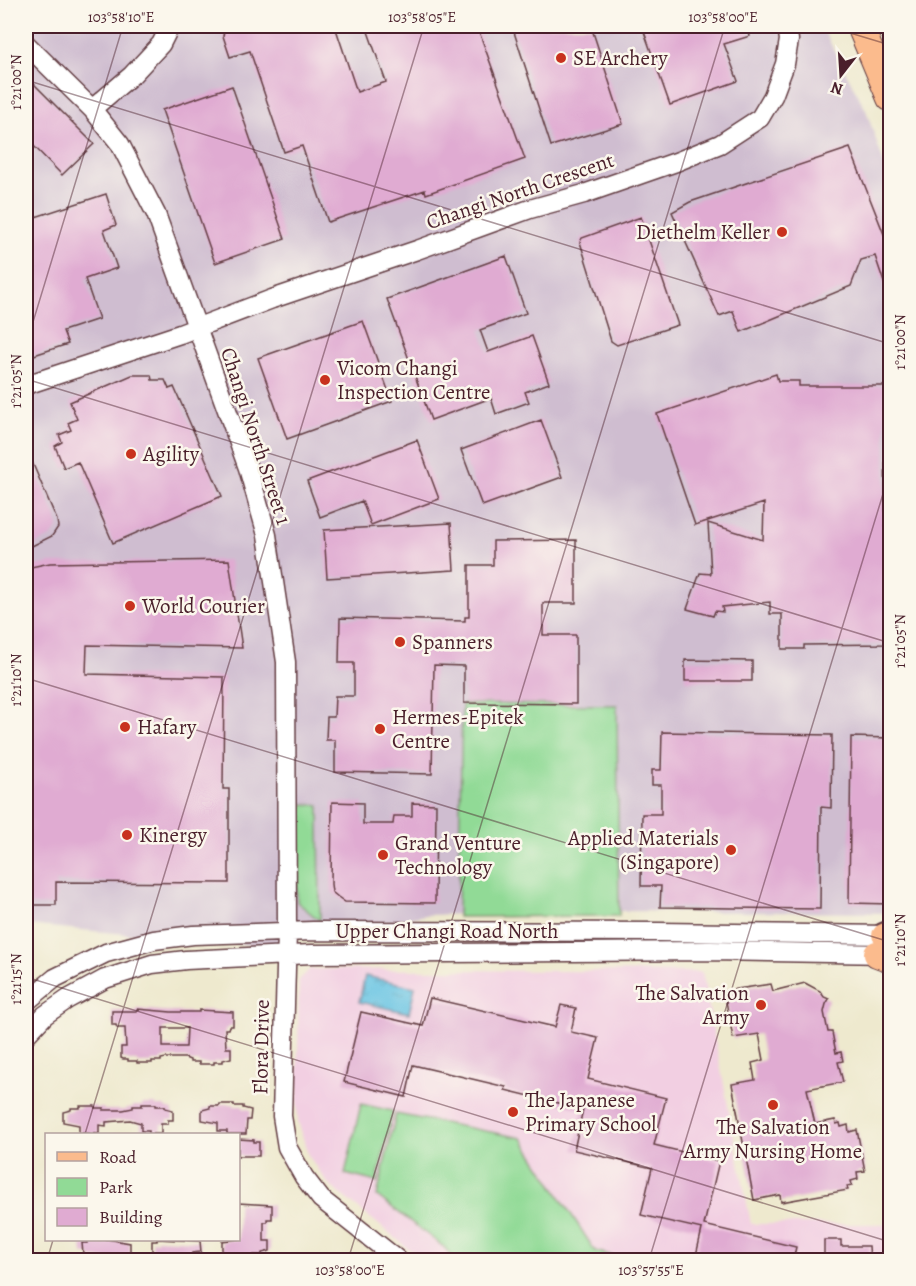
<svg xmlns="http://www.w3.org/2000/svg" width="916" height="1286" font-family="Alegreya,serif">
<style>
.built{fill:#f2cfe2}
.industrial{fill:#cfbdd0}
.green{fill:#91da96;stroke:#6e7c60;stroke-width:1.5}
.water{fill:url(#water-ripples);stroke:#587187;stroke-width:1.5}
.building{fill:#e0abd2;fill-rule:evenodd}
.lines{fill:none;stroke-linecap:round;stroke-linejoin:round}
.minor-casing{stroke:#633d43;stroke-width:21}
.major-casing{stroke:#633d43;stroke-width:26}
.highway-casing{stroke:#633d43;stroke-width:28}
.minor{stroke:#fff;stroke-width:18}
.major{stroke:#fbbb8d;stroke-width:22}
.highway{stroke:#fbbb8d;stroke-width:26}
.ticks{fill:none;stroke:#4a1f2b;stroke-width:1.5;stroke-opacity:0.45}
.poi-dot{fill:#c8321e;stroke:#fbf7ec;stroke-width:2}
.labels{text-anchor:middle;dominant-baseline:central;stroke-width:5;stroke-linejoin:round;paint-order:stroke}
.poi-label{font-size:21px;fill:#4a1f2b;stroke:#fbf7ec;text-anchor:start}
.street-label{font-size:21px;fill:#4a1f2b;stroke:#fbf7ec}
.neatline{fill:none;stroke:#4a1f2b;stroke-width:2}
.ticks-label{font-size:15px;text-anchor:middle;fill:#4a1f2b}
</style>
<defs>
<pattern id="water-ripples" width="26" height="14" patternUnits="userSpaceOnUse" patternTransform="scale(1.5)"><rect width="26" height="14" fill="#65c3e3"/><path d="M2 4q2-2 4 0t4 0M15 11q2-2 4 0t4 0" fill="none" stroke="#59a7c3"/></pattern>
</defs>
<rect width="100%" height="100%" fill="#fbf7ec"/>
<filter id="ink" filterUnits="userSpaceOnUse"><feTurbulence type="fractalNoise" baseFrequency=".0167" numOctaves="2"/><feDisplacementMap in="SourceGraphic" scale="12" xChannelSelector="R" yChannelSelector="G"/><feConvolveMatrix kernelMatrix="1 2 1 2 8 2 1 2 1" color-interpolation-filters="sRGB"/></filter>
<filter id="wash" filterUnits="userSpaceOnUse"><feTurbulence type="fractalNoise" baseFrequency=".008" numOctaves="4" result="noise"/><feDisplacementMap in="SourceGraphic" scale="24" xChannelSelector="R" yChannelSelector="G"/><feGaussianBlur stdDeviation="1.35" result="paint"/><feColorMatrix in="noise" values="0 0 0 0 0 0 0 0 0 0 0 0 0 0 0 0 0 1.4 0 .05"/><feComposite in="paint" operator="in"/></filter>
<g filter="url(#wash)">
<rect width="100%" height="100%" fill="#eee9ce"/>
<path class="built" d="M 310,969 L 702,972 L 751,1224 L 890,1224 L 890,1260 L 423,1260 L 329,1185 L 308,1155 L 298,1121 L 297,1104 L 299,980 Z"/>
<path class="industrial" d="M 26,26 L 821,26 L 866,110 L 890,182 L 890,913 L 614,911 L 426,915 L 260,946 L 26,925 Z"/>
<path class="green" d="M 462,704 L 617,705 L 619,916 L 458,917 Z
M 297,804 L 319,805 L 320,921 L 297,902 Z
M 361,1104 L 393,1111 L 377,1182 L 345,1174 Z
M 396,1114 L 522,1138 L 595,1251 L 617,1257 L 616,1260 L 453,1260 L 445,1248 L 377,1196 Z"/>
<path class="water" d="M 365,976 L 415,987 L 409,1013 L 359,1002 Z"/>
<g id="blocks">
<path class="building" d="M 225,26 L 335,26 L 357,92 L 386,82 L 366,26 L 477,26 L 525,159 L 426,194 L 425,190 L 328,222 L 302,146 L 284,152 L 250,51 L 230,57 L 223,36 Z
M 512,26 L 591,26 L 623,124 L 551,146 Z
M 642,26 L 747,26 L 750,36 L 724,44 L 738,81 L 670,105 Z
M 26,76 L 94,144 L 62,175 L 26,138 Z
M 232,86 L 285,239 L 215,263 L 162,110 Z
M 850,148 L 891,252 L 891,297 L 889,297 L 875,256 L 861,260 L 851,286 L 741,332 L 733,311 L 719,316 L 672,212 L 690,202 Z
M 106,194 L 116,225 L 104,230 L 117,268 L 85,279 L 99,319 L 63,331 L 68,344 L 31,356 L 26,340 L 26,220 Z
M 641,217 L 678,325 L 617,345 L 611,341 L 580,242 L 582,238 Z
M 506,256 L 526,313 L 480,330 L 488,352 L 532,336 L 549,383 L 525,392 L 529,402 L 496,414 L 491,398 L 431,420 L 387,299 Z
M 363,321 L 392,401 L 287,439 L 258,358 Z
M 776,374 L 778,381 L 799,381 L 799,386 L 885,386 L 886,644 L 804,645 L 804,649 L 782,649 L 782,614 L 770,614 L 770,602 L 722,607 L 723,612 L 715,611 L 713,616 L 687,609 L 700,573 L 711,574 L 708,523 L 763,540 L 764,503 L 695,525 L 657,414 Z
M 132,375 L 151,375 L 152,380 L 165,380 L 169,389 L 174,387 L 222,496 L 113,543 L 78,462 L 64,468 L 55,446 L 62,442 L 59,435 L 71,430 L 68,423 L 77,419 L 70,402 Z
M 541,420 L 562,477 L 482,506 L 461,450 Z
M 417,440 L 439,499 L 371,525 L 362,501 L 320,517 L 307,481 Z
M 26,448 L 57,520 L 58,527 L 52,536 L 26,549 Z
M 451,523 L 454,570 L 327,578 L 324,530 Z
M 576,540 L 576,603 L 543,603 L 543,635 L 576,635 L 576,704 L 464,703 L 464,666 L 434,665 L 432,774 L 335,772 L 335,740 L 326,740 L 327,717 L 334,717 L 335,696 L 354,696 L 354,663 L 339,663 L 340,618 L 465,621 L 465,617 L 469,617 L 469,565 L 493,565 L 493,541 Z
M 229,560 L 242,648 L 87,645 L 86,674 L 224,677 L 223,789 L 229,789 L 229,883 L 56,882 L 56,905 L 26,905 L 26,568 L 50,563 Z
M 685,660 L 752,661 L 752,681 L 685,681 Z
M 662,732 L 832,735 L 831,808 L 821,807 L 820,909 L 660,907 L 661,886 L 641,886 L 642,814 L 661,814 L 661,785 L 652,785 L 652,770 L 661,770 Z
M 851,737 L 891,738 L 891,904 L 849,903 Z
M 332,802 L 363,803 L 363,824 L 393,824 L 394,816 L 412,816 L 412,803 L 436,804 L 435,903 L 345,902 L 338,897 L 332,892 L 331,884 Z
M 805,983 L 820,991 L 824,997 L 829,999 L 826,1004 L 824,1012 L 828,1032 L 832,1032 L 836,1053 L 841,1052 L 843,1061 L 838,1062 L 843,1082 L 807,1089 L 815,1124 L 835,1120 L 836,1124 L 840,1123 L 841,1127 L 848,1125 L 849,1132 L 857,1130 L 865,1171 L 857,1172 L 858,1179 L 851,1181 L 852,1185 L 847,1186 L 848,1190 L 781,1202 L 780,1195 L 754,1200 L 732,1084 L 755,1080 L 752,1063 L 764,1060 L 759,1034 L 733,1038 L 724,991 L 771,984 L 773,991 Z
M 430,998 L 555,1027 L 561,1005 L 576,1008 L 571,1032 L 598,1038 L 588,1079 L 666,1098 L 654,1145 L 719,1161 L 704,1225 L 796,1247 L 793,1260 L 695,1260 L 702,1229 L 641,1215 L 652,1168 L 574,1150 L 583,1109 L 505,1090 L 506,1087 L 413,1065 L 406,1097 L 344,1082 L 361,1012 L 423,1026 Z
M 137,1009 L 171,1012 L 199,1012 L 199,1010 L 233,1012 L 233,1026 L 229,1026 L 228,1029 L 225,1029 L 226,1048 L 231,1048 L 231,1058 L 223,1060 L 223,1062 L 214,1062 L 214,1064 L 199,1064 L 199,1062 L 190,1062 L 190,1060 L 185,1058 L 166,1058 L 161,1059 L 161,1061 L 152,1061 L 152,1063 L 137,1063 L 137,1061 L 128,1061 L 128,1059 L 123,1059 L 121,1058 L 121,1047 L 126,1047 L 125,1028 L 117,1028 L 116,1025 L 112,1025 L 112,1011 L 137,1011 ZM 163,1028 L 187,1028 L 186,1047 L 163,1047 Z
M 142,1104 L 156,1104 L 156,1106 L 165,1106 L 165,1108 L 173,1110 L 173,1120 L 168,1120 L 168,1124 L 161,1124 L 161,1134 L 149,1134 L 149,1131 L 141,1131 L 141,1123 L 130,1120 L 106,1122 L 106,1126 L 99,1125 L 99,1134 L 79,1133 L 79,1125 L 63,1122 L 63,1112 L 71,1110 L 71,1108 L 80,1108 L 80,1106 L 95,1106 L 95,1108 L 104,1108 L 103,1110 L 123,1110 L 133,1108 L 133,1106 L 142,1106 Z
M 219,1104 L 234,1104 L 234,1106 L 243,1106 L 243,1108 L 251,1110 L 250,1120 L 247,1120 L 246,1134 L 227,1134 L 227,1131 L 218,1131 L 218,1123 L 202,1120 L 202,1110 L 210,1108 L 210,1106 L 219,1106 Z
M 238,1139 L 254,1140 L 254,1142 L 259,1142 L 259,1156 L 238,1156 Z
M 238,1203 L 272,1205 L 272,1219 L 267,1219 L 267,1222 L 264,1222 L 264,1241 L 270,1241 L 270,1251 L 262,1253 L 262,1255 L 253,1255 L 253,1257 L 238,1257 L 238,1255 L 229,1255 L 229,1253 L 222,1251 L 222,1241 L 238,1239 Z
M 107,1239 L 130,1243 L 130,1254 L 122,1255 L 122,1257 L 114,1257 L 114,1259 L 99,1259 L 99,1258 L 90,1258 L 90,1255 L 83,1254 L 82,1243 L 87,1243 L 87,1240 Z
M 157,1239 L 200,1241 L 201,1252 L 192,1253 L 192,1255 L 184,1255 L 184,1257 L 160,1255 L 160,1253 L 152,1252 L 152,1241 L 157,1241 Z
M 824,1240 L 841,1240 L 841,1246 L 869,1246 L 870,1260 L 824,1260 Z"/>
</g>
</g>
<g filter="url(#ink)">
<use href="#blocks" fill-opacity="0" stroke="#633d43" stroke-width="1.5"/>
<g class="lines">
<defs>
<path id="minor" d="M 26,44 L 92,109 L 120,144 L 156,214 L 248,468 L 267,535 L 286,662 L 287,931 L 282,1116 L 287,1147 L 304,1177 L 321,1199 L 398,1260
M 92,109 L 132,75 L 161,44 L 170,26
M 26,385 L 180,334 L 272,299 L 417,250 L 530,209 L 584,194 L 676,162 L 720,144 L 760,118 L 773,96 L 785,64 L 789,40 L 787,26
M 26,1002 L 55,978 L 106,953 L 154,940 L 193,935 L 313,931 L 659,932 L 890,935
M 26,1035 L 45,1015 L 68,999 L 105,979 L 152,964 L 186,960 L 312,954 L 710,951 L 888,954"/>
<path id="major" d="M 883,935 L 890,932"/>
<path id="highway" d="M 860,26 L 890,98
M 877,954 L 890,959"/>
</defs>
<use href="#minor" class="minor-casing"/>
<use href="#major" class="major-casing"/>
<use href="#highway" class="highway-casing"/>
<use href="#minor" class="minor"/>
<use href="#major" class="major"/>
<use href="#highway" class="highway"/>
</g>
</g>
<path class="ticks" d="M 827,26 L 890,45M 26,80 L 890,344M 26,345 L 123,26M 26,379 L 890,643M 26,678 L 890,942M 26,977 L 890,1242M 85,1134 L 424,26M 47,1260 L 53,1240M 348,1260 L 725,26M 649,1260 L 890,471"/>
<g class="poi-dot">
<circle cx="561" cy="58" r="6"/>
<circle cx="782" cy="232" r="6"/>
<circle cx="325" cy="380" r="6"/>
<circle cx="131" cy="454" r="6"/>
<circle cx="130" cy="606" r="6"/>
<circle cx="400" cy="642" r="6"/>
<circle cx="125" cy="727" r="6"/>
<circle cx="380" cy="729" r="6"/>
<circle cx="127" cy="835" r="6"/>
<circle cx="731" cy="850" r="6"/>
<circle cx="383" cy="855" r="6"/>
<circle cx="761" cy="1005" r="6"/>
<circle cx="773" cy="1105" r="6"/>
<circle cx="513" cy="1112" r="6"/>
</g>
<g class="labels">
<g class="poi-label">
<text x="573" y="58">SE Archery</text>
<text x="770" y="232" text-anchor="end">Diethelm Keller</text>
<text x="337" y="368">Vicom Changi<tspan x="337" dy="24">Inspection Centre</tspan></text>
<text x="143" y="454">Agility</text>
<text x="142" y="606">World Courier</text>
<text x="412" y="642">Spanners</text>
<text x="392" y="717">Hermes-Epitek<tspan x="392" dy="24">Centre</tspan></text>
<text x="137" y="727">Hafary</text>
<text x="139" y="835">Kinergy</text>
<text x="719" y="838" text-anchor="end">Applied Materials<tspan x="719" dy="24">(Singapore)</tspan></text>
<text x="395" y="843">Grand Venture<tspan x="395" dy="24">Technology</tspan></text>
<text x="749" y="993" text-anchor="end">The Salvation<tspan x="749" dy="24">Army</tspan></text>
<text x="525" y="1100">The Japanese<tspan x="525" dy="24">Primary School</tspan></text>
<text x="773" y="1127" text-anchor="middle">The Salvation<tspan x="773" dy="24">Army Nursing Home</tspan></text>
</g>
<g class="street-label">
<text transform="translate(520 191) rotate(-19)">Changi North Crescent</text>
<text transform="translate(256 436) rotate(72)">Changi North Street 1</text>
<text x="447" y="931">Upper Changi Road North</text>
<text transform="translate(261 1047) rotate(-89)">Flora Drive</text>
</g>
</g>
<rect width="916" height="1286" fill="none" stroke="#fbf7ec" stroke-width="66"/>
<rect x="45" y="1133" width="195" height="108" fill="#fbf7ec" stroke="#b4a19f" stroke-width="1.5"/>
<rect x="57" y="1152" width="30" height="9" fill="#fbbb8d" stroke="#b4a19f" stroke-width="1.5"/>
<text x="99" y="1163" font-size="18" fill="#4a1f2b">Road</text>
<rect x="57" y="1178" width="30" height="18" fill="#91da96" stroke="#b4a19f" stroke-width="1.5"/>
<text x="99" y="1193" font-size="18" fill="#4a1f2b">Park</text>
<rect x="57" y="1208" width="30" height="18" fill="#e0abd2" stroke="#b4a19f" stroke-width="1.5"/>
<text x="99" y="1223" font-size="18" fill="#4a1f2b">Building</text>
<g transform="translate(841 75) rotate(197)" stroke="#fbf7ec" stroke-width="4.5" paint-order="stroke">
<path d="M0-4.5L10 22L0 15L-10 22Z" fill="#4a1f2b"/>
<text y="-9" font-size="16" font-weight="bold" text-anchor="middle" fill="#4a1f2b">N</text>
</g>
<rect x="33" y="33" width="850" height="1220" class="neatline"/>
<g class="ticks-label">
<text x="121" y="22">103°58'10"E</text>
<text x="422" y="22">103°58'05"E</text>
<text x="723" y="22">103°58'00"E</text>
<text transform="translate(16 82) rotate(-90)" y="5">1°21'00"N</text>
<text transform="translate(900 342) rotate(-90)" y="5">1°21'00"N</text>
<text transform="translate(16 381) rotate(-90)" y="5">1°21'05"N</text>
<text transform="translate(900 641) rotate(-90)" y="5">1°21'05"N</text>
<text transform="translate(16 680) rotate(-90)" y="5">1°21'10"N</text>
<text transform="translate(900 940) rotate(-90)" y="5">1°21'10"N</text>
<text transform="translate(16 979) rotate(-90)" y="5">1°21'15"N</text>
<text x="350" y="1275">103°58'00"E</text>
<text x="651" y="1275">103°57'55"E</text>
</g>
</svg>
